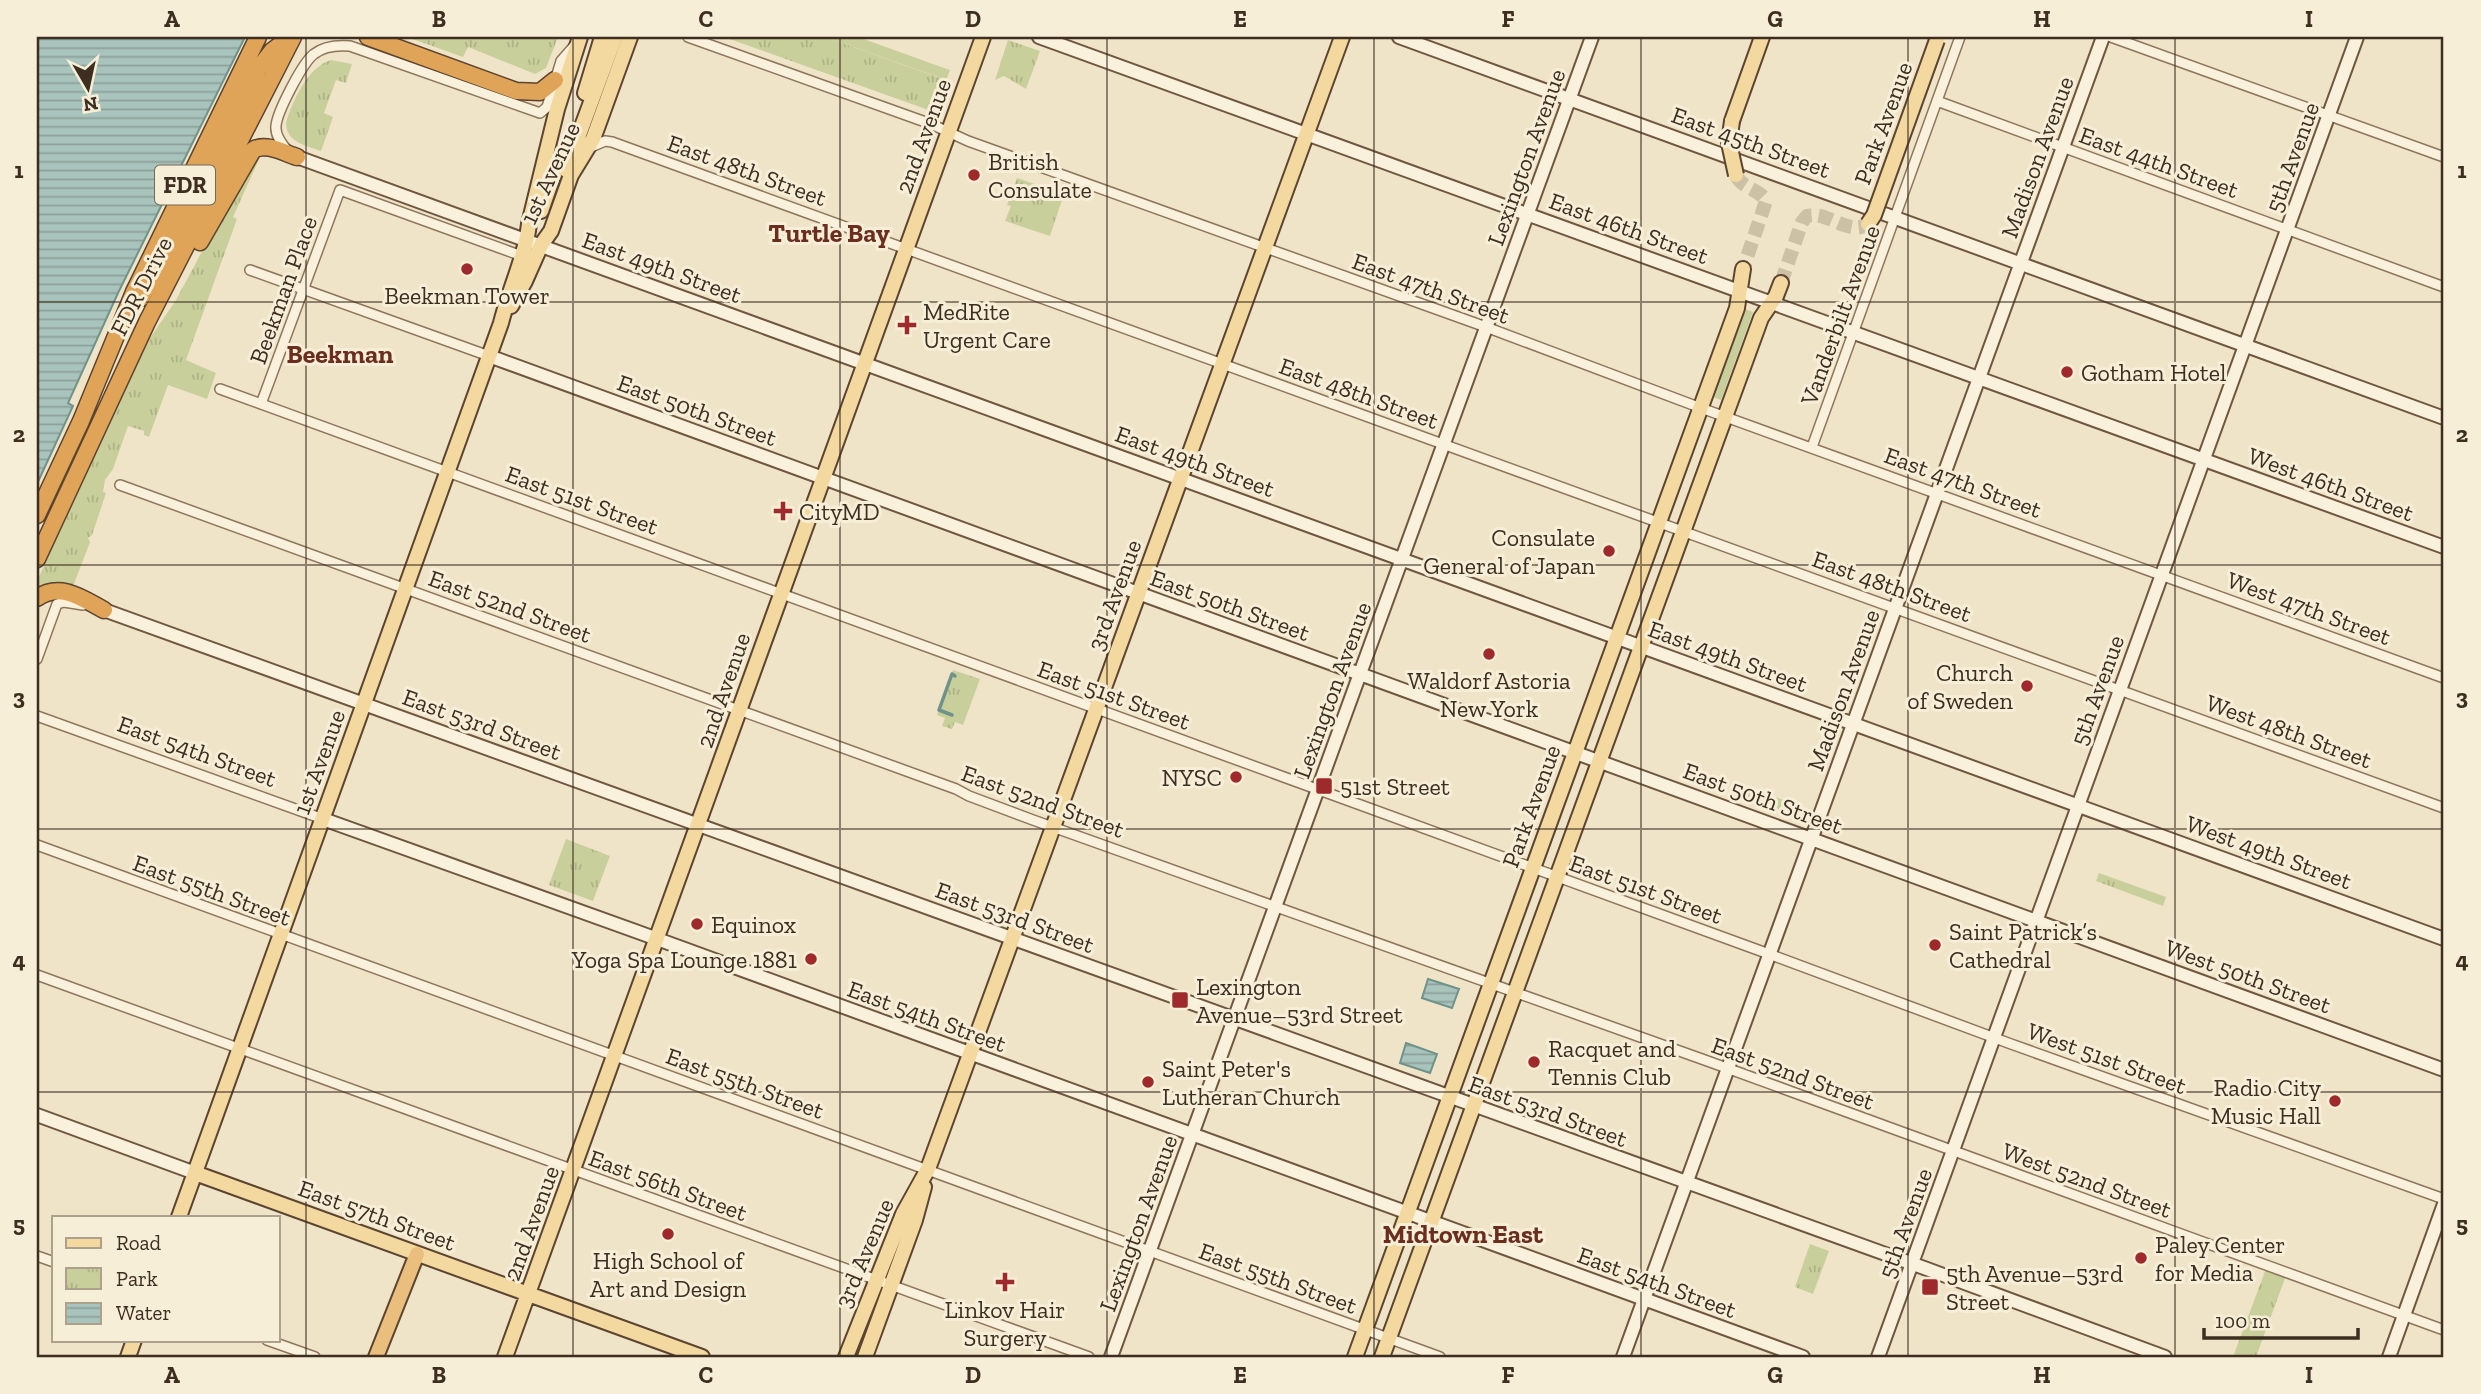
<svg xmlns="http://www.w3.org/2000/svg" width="2481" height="1394" font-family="'Zilla Slab',serif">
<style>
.green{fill:#c9cf9b}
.park{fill:url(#park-tufts)}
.water{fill:url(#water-rules);stroke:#6f938a;stroke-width:2}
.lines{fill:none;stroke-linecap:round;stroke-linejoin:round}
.stream{stroke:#6f938a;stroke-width:3.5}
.primary-tunnel{stroke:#ccc0a6;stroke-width:14;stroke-dasharray:14 7;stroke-linecap:butt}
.minor-casing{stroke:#8d765c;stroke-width:12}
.secondary-casing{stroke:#6f573f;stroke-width:16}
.primary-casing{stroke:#5b4430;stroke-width:18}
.trunk-casing{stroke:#5b4430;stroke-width:18}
.motorway-casing{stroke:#5b4430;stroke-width:19}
.minor{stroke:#faf1dc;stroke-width:9}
.secondary{stroke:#faf1dc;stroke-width:12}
.primary{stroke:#f3d9a0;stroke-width:14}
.trunk{stroke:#eabe7c;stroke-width:14}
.motorway{stroke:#e0a458;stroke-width:16}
.primary-bridge-casing{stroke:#5b4430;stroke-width:18;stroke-linecap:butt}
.primary-bridge{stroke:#f3d9a0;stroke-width:14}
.grid{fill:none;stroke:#3d2e20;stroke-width:2;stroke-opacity:0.55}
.poi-dot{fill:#9e2a2b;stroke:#f7eed8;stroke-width:2.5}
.labels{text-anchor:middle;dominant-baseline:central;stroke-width:6;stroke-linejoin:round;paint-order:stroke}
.shield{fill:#f7eed8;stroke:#756857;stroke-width:2}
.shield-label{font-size:23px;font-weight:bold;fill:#3d2e20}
.street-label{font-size:24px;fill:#3d2e20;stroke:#f7eed8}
.poi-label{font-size:24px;fill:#3d2e20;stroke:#f7eed8;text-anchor:start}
.neighbourhood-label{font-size:26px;font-weight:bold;fill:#6b2e1e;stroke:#f7eed8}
.neatline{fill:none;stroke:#3d2e20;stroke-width:2.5}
.grid-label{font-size:23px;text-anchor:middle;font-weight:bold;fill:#3d2e20}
</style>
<defs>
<pattern id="park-tufts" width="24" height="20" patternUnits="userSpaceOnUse" patternTransform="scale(1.75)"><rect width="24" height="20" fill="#c9cf9b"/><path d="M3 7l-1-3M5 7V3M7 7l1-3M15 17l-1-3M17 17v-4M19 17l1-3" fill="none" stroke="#aeb285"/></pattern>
<pattern id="water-rules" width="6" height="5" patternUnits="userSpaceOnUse" patternTransform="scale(1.75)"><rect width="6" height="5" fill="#a9c4bc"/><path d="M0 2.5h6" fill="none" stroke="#8ba098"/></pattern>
</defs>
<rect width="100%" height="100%" fill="#f0e4c8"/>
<path class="green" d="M 825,37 L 858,37 L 947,69 L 944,79 Z
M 1745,309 L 1753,312 L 1721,400 L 1713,397 Z"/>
<path class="park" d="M 407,37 L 558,37 L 546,68 L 535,74 L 468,47 L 463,57 Z
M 724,37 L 825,37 L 943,79 L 947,69 L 950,70 L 934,112 Z
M 1008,40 L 1040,51 L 1026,89 L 1004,76 L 995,80 Z
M 331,60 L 352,64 L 346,83 L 336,80 L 324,113 L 333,117 L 321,151 C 305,145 287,143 286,123 C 292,101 309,66 331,60 Z
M 261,155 L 233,217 L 237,219 L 186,360 L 216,373 L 207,399 L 168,385 L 149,437 L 144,435 L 144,431 L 128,426 L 113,469 L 105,480 L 103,492 L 106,493 L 92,535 L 88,538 L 90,542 L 72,589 L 37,589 L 37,581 L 150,338 L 176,300 L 207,242 L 222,220 L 254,158 Z
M 1017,178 L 1064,194 L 1050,236 L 1005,221 L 1011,206 L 1007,205 Z
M 953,670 L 980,679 L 963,725 L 955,722 L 952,729 L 942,726 L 945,718 L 937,715 Z
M 1735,782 L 1797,805 L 1793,815 L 1731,792 Z
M 566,839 L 610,856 L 593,901 L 549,885 Z
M 2099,873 L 2166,897 L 2163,906 L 2096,881 Z
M 1810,1244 L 1829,1251 L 1813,1294 L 1795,1287 Z
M 2267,1266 L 2287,1273 L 2256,1357 L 2233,1357 Z"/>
<path class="water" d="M 37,37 L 245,37 L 118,293 L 68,403 L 73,406 L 37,484 Z
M 1428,979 L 1459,989 L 1452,1008 L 1422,998 Z
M 1406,1043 L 1437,1054 L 1430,1073 L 1400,1063 Z"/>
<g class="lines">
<path class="stream" d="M 952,715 L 939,710 L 952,674 L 955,676"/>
<path class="primary-tunnel" d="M 1736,175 C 1743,190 1759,188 1766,201 L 1743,269
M 1781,283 L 1802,222 L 1807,216 C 1827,210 1849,237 1868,224"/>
<defs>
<path id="minor" d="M 688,37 L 931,124 L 968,141 L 1486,327 L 1701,408 L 2444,678
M 2111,37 L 2444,157
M 1937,101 L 2444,287
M 591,147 L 605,141 L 612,142 L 2444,808
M 287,150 C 281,143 275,135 276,126 C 277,112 303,62 314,54 C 324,46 338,45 350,46 L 540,113 L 547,107 L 561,61 L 575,45
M 250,270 L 489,356
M 220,389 L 1769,954 L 2011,1044 L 2444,1199
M 261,404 L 340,190 L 522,256
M 1812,447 L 1960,37
M 120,485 L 956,789 L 969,796 L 1033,820 L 1713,1063 L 2444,1330
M 37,659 L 57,604 L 64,602 L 83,605
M 37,716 L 323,819
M 37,845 L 1440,1357
M 37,975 L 1089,1357
M 37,1256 L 54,1262
M 267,1340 L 315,1357"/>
<path id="secondary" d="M 1039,37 C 1507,207 1975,378 2444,547
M 1399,37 L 2444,418
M 297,157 L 2444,939
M 489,356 L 2444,1070
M 104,610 L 1927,1269 L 2165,1357
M 323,819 L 638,932 L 1803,1357
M 37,1115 L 195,1173
M 1111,1357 L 1592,37
M 1623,1357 L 2103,37
M 1878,1357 L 2357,37
M 2389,1357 L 2444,1204"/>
<path id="primary" d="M 585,93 L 602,37
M 1732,121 L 1762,37
M 566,170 L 615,37
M 541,211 L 562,151
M 511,306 L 525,281 L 541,245 L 551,231 L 571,175 L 593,139 L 630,37
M 195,1173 L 702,1357
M 179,1217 L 501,323 C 509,290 525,258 529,224 L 557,109 L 580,37
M 128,1357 L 134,1340
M 505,1357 L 983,37
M 846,1357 L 903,1214 L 928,1169 L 1342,37
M 865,1357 L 915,1220 L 924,1187
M 1355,1357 L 1737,308 L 1743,269
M 1382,1357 L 1761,318 L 1776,296 L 1781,283"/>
<path id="trunk" d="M 376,1357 L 417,1254"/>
<path id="motorway" d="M 368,37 L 516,91 L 540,92 L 555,80
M 200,242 L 253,150 C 266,142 284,153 297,157
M 141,298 L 186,215 L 259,68 L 272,51 L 291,37
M 37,515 L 81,421 L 134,292 L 258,37
M 37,559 L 147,322 L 293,37
M 37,598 C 60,582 82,598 104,610"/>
</defs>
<use href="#minor" class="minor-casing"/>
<use href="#secondary" class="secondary-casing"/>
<use href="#primary" class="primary-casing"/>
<use href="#trunk" class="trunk-casing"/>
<use href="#motorway" class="motorway-casing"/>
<use href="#minor" class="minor"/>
<use href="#secondary" class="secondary"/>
<use href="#primary" class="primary"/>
<use href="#trunk" class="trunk"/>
<use href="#motorway" class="motorway"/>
<defs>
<path id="primary-bridge" d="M 1732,121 L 1729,143 L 1736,175
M 1868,224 L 1874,215 L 1937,40"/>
</defs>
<use href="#primary-bridge" class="primary-bridge-casing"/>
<use href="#primary-bridge" class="primary-bridge"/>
</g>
<path class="grid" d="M 306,37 L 306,1357M 573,37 L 573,1357M 840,37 L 840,1357M 1107,37 L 1107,1357M 1374,37 L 1374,1357M 1641,37 L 1641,1357M 1908,37 L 1908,1357M 2175,37 L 2175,1357M 37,302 L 2444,302M 37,565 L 2444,565M 37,829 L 2444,829M 37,1092 L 2444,1092"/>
<g class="poi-dot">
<circle cx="974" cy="175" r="7"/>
<circle cx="467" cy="269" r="7"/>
<path d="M903.5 314.5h7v7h7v7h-7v7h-7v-7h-7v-7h7z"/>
<circle cx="2067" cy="372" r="7"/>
<path d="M779.5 500.5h7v7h7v7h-7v7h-7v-7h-7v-7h7z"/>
<circle cx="1609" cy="551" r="7"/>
<circle cx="1489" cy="654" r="7"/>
<circle cx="2027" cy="686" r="7"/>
<circle cx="1236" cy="777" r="7"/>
<rect x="1315" y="777" width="18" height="18" rx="3.5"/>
<circle cx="697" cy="924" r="7"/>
<circle cx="1935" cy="945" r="7"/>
<circle cx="811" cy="959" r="7"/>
<rect x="1171" y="991" width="18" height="18" rx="3.5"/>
<circle cx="1534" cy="1062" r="7"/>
<circle cx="1148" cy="1082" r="7"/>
<circle cx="2335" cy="1101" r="7"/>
<circle cx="668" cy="1234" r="7"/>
<circle cx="2141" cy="1258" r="7"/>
<path d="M1001.5 1271.5h7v7h7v7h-7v7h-7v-7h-7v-7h7z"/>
<rect x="1921" y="1278" width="18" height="18" rx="3.5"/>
</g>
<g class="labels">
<rect class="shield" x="155" y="165.5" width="60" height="39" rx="5"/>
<g class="shield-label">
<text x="185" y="185">FDR</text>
</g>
<g class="street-label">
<text transform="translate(1883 123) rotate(-70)">Park Avenue</text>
<text transform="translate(923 136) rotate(-70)">2nd Avenue</text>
<text transform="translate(1751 142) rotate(20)">East 45th Street</text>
<text transform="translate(1526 157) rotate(-70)">Lexington Avenue</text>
<text transform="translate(2037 157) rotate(-70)">Madison Avenue</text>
<text transform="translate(2292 157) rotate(-70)">5th Avenue</text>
<text transform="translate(2159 162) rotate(20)">East 44th Street</text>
<text transform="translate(747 170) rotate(20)">East 48th Street</text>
<text transform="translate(550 173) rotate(-65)">1st Avenue</text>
<text transform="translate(1629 228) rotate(20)">East 46th Street</text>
<text transform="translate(662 267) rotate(20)">East 49th Street</text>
<text transform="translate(141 286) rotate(-63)">FDR Drive</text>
<text transform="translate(1431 288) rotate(20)">East 47th Street</text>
<text transform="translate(283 290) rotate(-70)">Beekman Place</text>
<text transform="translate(1840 315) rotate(-70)">Vanderbilt Avenue</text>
<text transform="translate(1359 393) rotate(20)">East 48th Street</text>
<text transform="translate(697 410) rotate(20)">East 50th Street</text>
<text transform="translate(1195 461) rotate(20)">East 49th Street</text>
<text transform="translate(1963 482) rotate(20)">East 47th Street</text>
<text transform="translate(2331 484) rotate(20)">West 46th Street</text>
<text transform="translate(582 500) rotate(20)">East 51st Street</text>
<text transform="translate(1892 586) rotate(20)">East 48th Street</text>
<text transform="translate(1114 595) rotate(-70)">3rd Avenue</text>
<text transform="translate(1230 605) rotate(20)">East 50th Street</text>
<text transform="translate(510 606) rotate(20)">East 52nd Street</text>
<text transform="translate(2309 608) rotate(20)">West 47th Street</text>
<text transform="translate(1728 656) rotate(20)">East 49th Street</text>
<text transform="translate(723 690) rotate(-71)">2nd Avenue</text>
<text transform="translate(1332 690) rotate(-70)">Lexington Avenue</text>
<text transform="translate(1843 690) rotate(-70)">Madison Avenue</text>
<text transform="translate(2097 690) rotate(-70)">5th Avenue</text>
<text transform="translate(1114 695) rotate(20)">East 51st Street</text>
<text transform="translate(482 724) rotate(20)">East 53rd Street</text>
<text transform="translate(2289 731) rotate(20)">West 48th Street</text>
<text transform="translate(197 751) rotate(20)">East 54th Street</text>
<text transform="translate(319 762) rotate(-70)">1st Avenue</text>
<text transform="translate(1763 798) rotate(20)">East 50th Street</text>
<text transform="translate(1043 801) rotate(20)">East 52nd Street</text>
<text transform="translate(1531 806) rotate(-70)">Park Avenue</text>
<text transform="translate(2269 852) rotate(20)">West 49th Street</text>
<text transform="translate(1646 889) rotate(20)">East 51st Street</text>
<text transform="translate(212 890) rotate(20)">East 55th Street</text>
<text transform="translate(1015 917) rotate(20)">East 53rd Street</text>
<text transform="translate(2248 976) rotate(20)">West 50th Street</text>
<text transform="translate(927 1016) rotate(20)">East 54th Street</text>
<text transform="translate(2107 1058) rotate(20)">West 51st Street</text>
<text transform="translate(1793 1073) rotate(20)">East 52nd Street</text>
<text transform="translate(745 1083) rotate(20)">East 55th Street</text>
<text transform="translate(1548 1111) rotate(20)">East 53rd Street</text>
<text transform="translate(2087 1180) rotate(20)">West 52nd Street</text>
<text transform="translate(668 1185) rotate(20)">East 56th Street</text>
<text transform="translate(377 1215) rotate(20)">East 57th Street</text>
<text transform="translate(531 1223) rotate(-70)">2nd Avenue</text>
<text transform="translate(1138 1223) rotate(-70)">Lexington Avenue</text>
<text transform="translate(1905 1223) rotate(-70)">5th Avenue</text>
<text transform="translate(864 1253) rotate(-67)">3rd Avenue</text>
<text transform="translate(1278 1278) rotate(20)">East 55th Street</text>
<text transform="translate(1657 1282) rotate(20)">East 54th Street</text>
</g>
<g class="poi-label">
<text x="988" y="161">British<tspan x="988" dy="28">Consulate</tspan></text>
<text x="467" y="295" text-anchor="middle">Beekman Tower</text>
<text x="923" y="311">MedRite<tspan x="923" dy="28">Urgent Care</tspan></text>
<text x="2081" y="372">Gotham Hotel</text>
<text x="799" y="511">CityMD</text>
<text x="1595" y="537" text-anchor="end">Consulate<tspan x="1595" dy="28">General of Japan</tspan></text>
<text x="2013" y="672" text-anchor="end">Church<tspan x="2013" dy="28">of Sweden</tspan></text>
<text x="1489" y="680" text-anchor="middle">Waldorf Astoria<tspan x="1489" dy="28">New York</tspan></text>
<text x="1222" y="777" text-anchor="end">NYSC</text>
<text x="1340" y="786">51st Street</text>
<text x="711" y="924">Equinox</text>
<text x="1949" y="931">Saint Patrick’s<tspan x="1949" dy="28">Cathedral</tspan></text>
<text x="797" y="959" text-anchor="end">Yoga Spa Lounge 1881</text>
<text x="1196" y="986">Lexington<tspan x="1196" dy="28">Avenue–53rd Street</tspan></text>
<text x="1548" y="1048">Racquet and<tspan x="1548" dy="28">Tennis Club</tspan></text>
<text x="1162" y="1068">Saint Peter's<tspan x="1162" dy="28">Lutheran Church</tspan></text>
<text x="2321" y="1087" text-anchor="end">Radio City<tspan x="2321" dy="28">Music Hall</tspan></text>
<text x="2155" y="1244">Paley Center<tspan x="2155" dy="28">for Media</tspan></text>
<text x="668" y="1260" text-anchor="middle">High School of<tspan x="668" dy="28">Art and Design</tspan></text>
<text x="1946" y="1273">5th Avenue–53rd<tspan x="1946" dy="28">Street</tspan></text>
<text x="1005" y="1309" text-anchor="middle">Linkov Hair<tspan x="1005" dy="28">Surgery</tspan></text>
</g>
<g class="neighbourhood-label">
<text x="829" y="233">Turtle Bay</text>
<text x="340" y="354">Beekman</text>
<text x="1463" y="1234">Midtown East</text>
</g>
</g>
<rect width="2481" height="1394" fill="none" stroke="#f7eed8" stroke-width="77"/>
<rect x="52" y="1216" width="228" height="126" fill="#f7eed8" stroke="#ada18e" stroke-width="2"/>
<rect x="66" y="1238" width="35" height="10" fill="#f3d9a0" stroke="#ada18e" stroke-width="2"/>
<text x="116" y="1250" font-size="21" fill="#3d2e20">Road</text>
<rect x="66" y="1268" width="35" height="21" fill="url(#park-tufts)" stroke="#ada18e" stroke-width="2"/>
<text x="116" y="1286" font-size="21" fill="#3d2e20">Park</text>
<rect x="66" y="1303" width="35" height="21" fill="url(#water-rules)" stroke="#ada18e" stroke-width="2"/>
<text x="116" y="1320" font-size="21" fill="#3d2e20">Water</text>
<g transform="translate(88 88) rotate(171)" stroke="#f7eed8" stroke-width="5" paint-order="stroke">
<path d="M0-5L12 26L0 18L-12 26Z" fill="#3d2e20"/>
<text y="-10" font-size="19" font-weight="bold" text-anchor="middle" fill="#3d2e20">N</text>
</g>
<path d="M2204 1328v10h154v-10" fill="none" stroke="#3d2e20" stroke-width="3.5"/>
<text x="2215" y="1328" font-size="21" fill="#3d2e20" stroke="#f7eed8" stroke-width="5" paint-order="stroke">100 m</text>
<rect x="38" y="38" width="2404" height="1318" class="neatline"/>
<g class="grid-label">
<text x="172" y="27">A</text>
<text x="439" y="27">B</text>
<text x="706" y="27">C</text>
<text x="973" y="27">D</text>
<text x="1240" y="27">E</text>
<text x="1508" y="27">F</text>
<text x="1775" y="27">G</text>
<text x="2042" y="27">H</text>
<text x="2309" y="27">I</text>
<text x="19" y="178">1</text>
<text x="2462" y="178">1</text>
<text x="19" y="442">2</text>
<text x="2462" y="442">2</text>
<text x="19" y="705">3</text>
<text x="2462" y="705">3</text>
<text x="19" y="968">4</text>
<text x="2462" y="968">4</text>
<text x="19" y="1232">5</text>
<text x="2462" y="1232">5</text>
<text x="172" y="1383">A</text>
<text x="439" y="1383">B</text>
<text x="706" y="1383">C</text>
<text x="973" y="1383">D</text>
<text x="1240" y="1383">E</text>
<text x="1508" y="1383">F</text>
<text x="1775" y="1383">G</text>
<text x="2042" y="1383">H</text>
<text x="2309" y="1383">I</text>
</g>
</svg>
